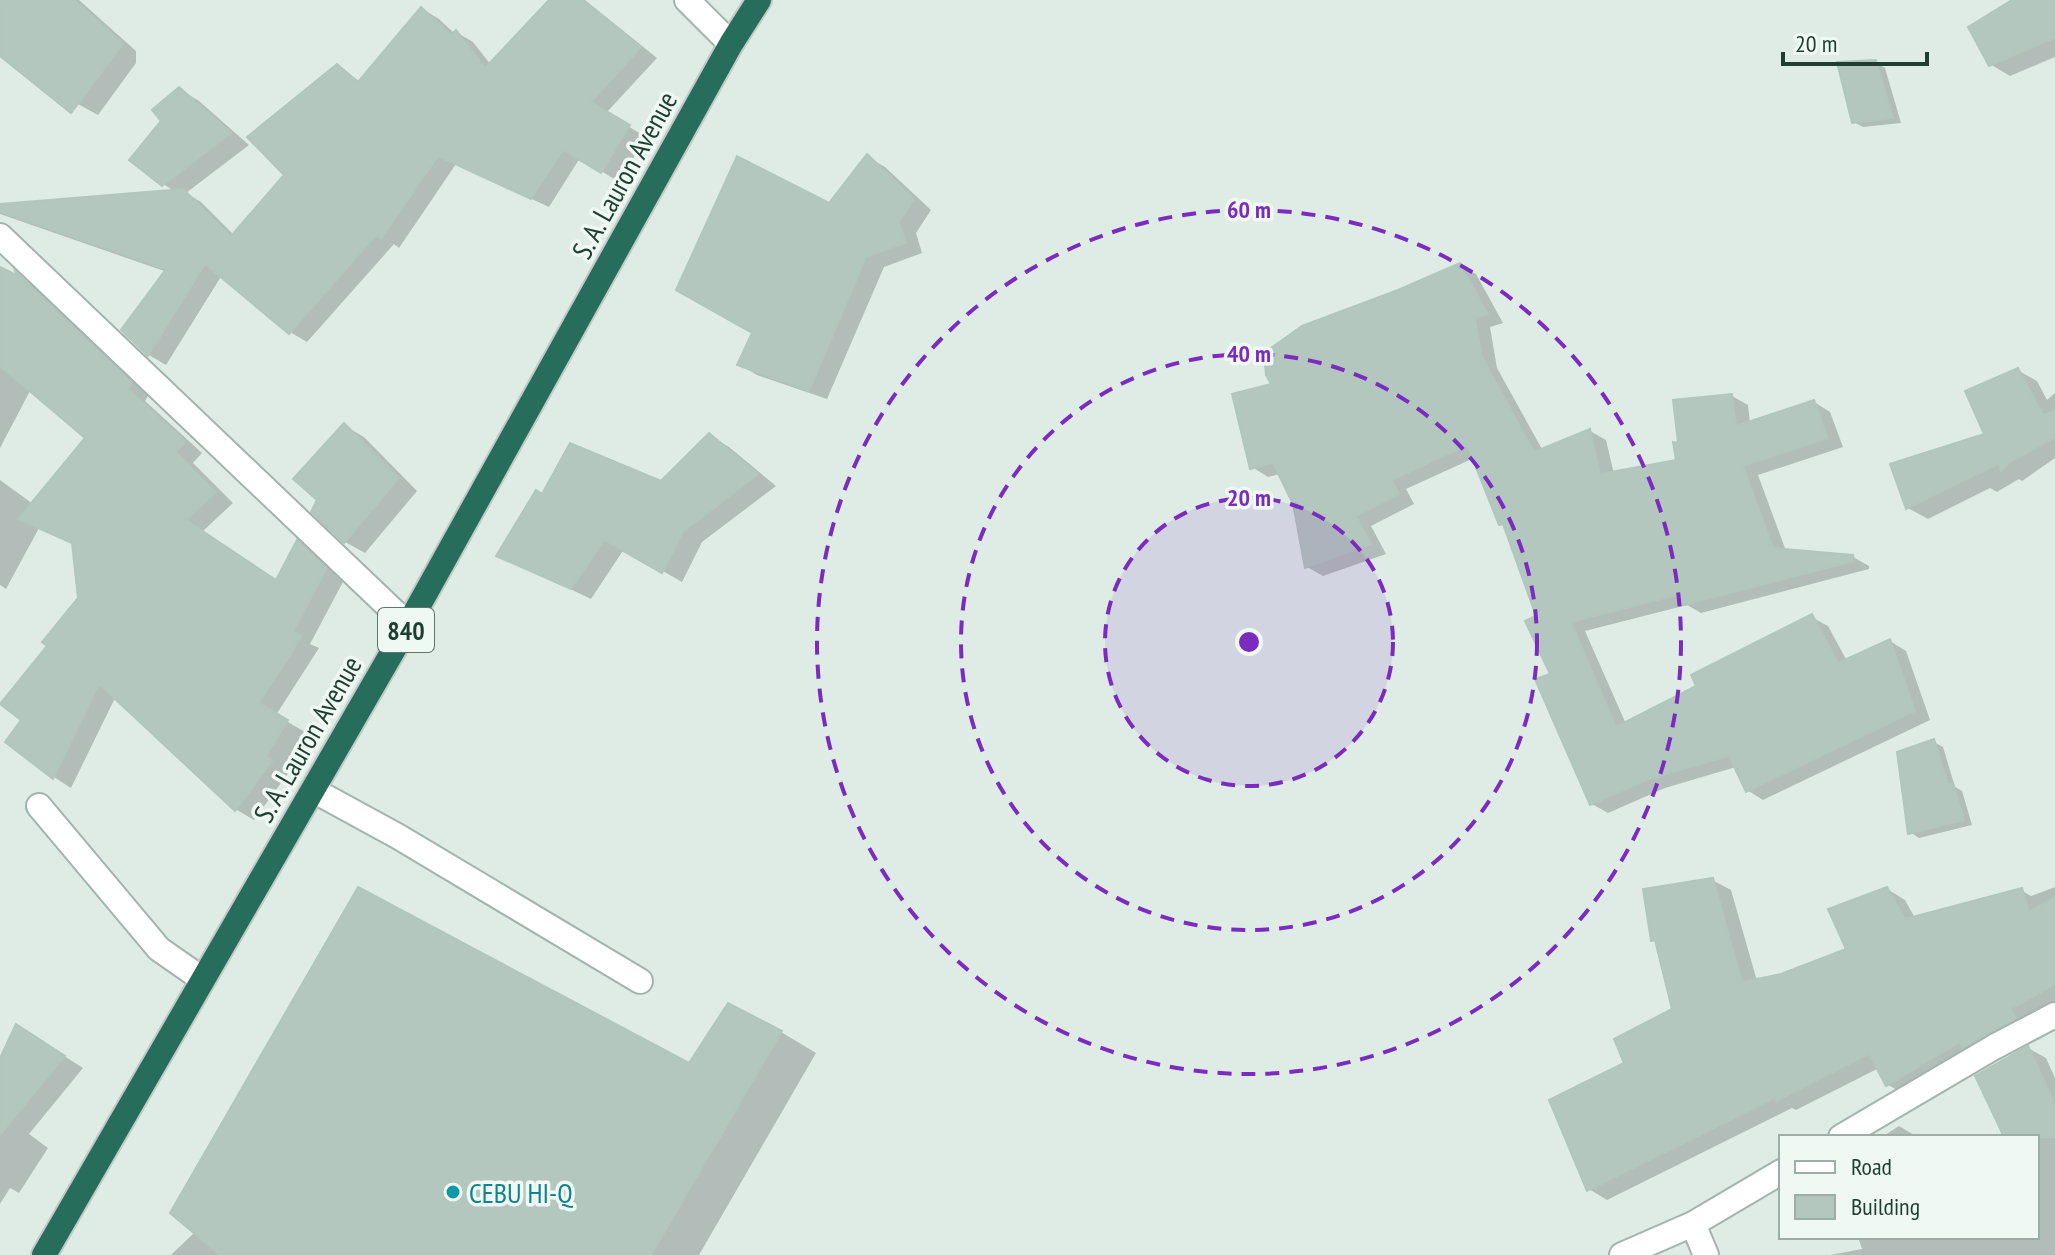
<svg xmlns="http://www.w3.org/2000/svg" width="2055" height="1255" font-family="'PT Sans Narrow',sans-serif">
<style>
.shadow{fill:#0003}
.building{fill:#b4c7be;stroke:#b1c6bc;stroke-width:2}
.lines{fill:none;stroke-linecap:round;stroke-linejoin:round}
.minor-casing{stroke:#a1b4ad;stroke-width:28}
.highway-casing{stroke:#c0c9c6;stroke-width:28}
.minor{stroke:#fff;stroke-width:24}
.highway{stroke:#276d5b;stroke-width:24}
.ring{fill:none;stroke:#7b2cbf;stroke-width:4;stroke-dasharray:14 10}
.culture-dot{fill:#0f9aa8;stroke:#f0f8f4;stroke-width:3}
.labels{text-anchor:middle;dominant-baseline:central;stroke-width:7;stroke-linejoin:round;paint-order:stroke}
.shield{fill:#f0f8f4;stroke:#5d766e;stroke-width:2}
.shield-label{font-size:26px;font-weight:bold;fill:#1e3e34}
.street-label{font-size:28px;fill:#1e3e34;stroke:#f0f8f4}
.culture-label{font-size:28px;fill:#0d838f;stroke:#f0f8f4;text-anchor:start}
.centre{fill:#7b2cbf;stroke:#f0f8f4;stroke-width:4}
.ring-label{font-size:24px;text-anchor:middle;font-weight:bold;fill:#7b2cbf;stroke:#f0f8f4;stroke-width:7;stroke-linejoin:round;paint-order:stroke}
</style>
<rect width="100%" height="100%" fill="#dfece6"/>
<path class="shadow" d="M 0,0 L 79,0 L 136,51 L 136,63 L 98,115 L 78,104 L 0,24 Z
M 552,0 L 585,0 L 657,58 L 606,113 L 646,137 L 619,182 L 580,158 L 549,207 L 456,164 L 399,248 L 394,244 L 307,342 L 290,332 L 222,275 L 166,365 L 149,355 L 124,330 L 167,272 L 0,214 L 0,206 L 176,192 L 163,184 L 164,121 L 179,89 L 199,101 L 249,145 L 186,193 L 201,202 L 234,235 L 286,175 L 337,67 L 361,82 L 422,9 L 439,19 L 455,34 L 456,32 L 473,42 L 491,65 Z
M 2016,0 L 2055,0 L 2055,57 L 2010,76 L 1990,64 Z
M 1875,62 L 1885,68 L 1901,123 L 1863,127 L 1854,122 Z
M 867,157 L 885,167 L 931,210 L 916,233 L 922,253 L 884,267 L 827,399 L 757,375 L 740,365 L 830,206 Z
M 1459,265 L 1476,274 L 1503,323 L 1490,327 L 1497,368 L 1543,451 L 1590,431 L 1606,440 L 1614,474 L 1678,462 L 1681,446 L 1732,396 L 1748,405 L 1750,423 L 1814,402 L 1830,412 L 1843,447 L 1758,475 L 1786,551 L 1853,557 L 1869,566 L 1869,569 L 1701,613 L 1687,605 L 1585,631 L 1626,724 L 1699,687 L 1811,617 L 1828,626 L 1847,661 L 1890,641 L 1906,651 L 1930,720 L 1763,800 L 1747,790 L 1736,767 L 1665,788 L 1608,813 L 1592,804 L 1553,675 L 1539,617 L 1506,526 L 1501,523 L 1474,458 L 1406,489 L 1414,504 L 1371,526 L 1386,554 L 1323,576 L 1307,567 L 1295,504 L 1280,474 L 1268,477 L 1252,467 L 1274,386 L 1399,292 Z
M 0,269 L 33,284 L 149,394 L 145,401 L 202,453 L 193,463 L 233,503 L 203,531 L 277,582 L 298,543 L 315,553 L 344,580 L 310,644 L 319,648 L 276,715 L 305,732 L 283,768 L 289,772 L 254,820 L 237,810 L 116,696 L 71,788 L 54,777 L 24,719 L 50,646 L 80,599 L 74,544 L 39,528 L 6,589 L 0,585 L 0,480 L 33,504 L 88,438 L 31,389 L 0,448 Z
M 2017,370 L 2037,381 L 2047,400 L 2055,393 L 2055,458 L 2022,481 L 2019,479 L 1997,492 L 1990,488 L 1928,519 L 1908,508 L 1987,435 Z
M 345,426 L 364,437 L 417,491 L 365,553 L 345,542 L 314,512 Z
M 710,436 L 729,447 L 776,486 L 702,542 L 682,582 L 624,549 L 591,599 L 499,555 L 543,496 L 661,484 Z
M 1934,742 L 1943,747 L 1955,787 L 1962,791 L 1972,825 L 1919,838 L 1910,832 Z
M 1712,880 L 1731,890 L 1757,981 L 1782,976 L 1848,950 L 1887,889 L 1905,900 L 1915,918 L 2022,891 L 2031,896 L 2055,887 L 2055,1004 L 1905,1095 L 1887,1084 L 1879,1068 L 1796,1110 L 1792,1108 L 1607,1200 L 1589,1189 L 1627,1064 L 1675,1010 L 1657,943 L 1653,940 Z
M 781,1032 L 816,1053 L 699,1255 L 171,1255 L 195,1232 L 689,1066 Z
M 36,1038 L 83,1068 L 29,1134 L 48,1148 L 19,1193 L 10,1188 L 0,1204 L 0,1062 Z
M 2028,1048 L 2046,1058 L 2055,1078 L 2055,1255 L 1830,1255 L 1862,1249 L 1858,1237 L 2037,1237 L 2037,1137 L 2006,1137 Z
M 1899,1126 L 1916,1136 L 1916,1137 L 1882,1137 Z"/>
<path class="building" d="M 0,0 L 75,0 L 123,44 L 71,113 L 0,56 Z
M 549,0 L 583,0 L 641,47 L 591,102 L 630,125 L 601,173 L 563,150 L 531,199 L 438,156 L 381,239 L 376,235 L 289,334 L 205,264 L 148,356 L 121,330 L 166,269 L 0,212 L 0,204 L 183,189 L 231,236 L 284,175 L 247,137 L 337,64 L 358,82 L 421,7 L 451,35 L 456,30 L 485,68 Z
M 2012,0 L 2055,0 L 2055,38 L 1989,66 L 1968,27 Z
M 1876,60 L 1893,118 L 1852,123 L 1837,62 Z
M 179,87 L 231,133 L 162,186 L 129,160 L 161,121 L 152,110 Z
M 867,154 L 914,199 L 899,222 L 906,243 L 866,257 L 809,391 L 737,365 L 752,333 L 676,290 L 737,156 L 829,203 Z
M 1460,263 L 1488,314 L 1475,318 L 1482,357 L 1534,452 L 1590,429 L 1600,474 L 1676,460 L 1673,442 L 1678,443 L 1673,400 L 1732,394 L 1736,426 L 1814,400 L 1828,438 L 1743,466 L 1773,548 L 1853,555 L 1854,561 L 1684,605 L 1681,594 L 1571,622 L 1616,727 L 1696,686 L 1691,675 L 1812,614 L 1838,663 L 1890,639 L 1915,711 L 1746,792 L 1729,756 L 1649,779 L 1590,805 L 1535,679 L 1550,674 L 1525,621 L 1536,616 L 1503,524 L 1499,525 L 1467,445 L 1392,480 L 1399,494 L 1356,516 L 1371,544 L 1305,568 L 1293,504 L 1273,463 L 1250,469 L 1232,394 L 1271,384 L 1266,375 L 1264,353 L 1302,326 L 1398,290 Z
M 0,267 L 16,275 L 15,271 L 132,382 L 128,389 L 185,441 L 176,452 L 216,492 L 186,520 L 276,580 L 297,540 L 327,568 L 293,632 L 302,636 L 259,703 L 288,720 L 266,756 L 272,761 L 235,811 L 99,684 L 53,779 L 5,742 L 21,720 L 0,704 L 47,646 L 42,642 L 78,598 L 72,543 L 18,519 L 85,438 L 0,366 Z
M 2018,368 L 2043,415 L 2055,411 L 2055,437 L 2009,463 L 2001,471 L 1998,464 L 1906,509 L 1890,464 L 1984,434 L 1965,391 Z
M 344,423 L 399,478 L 344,543 L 311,512 L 317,500 L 293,479 Z
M 709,433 L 758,474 L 683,532 L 662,573 L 604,540 L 571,589 L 496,556 L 536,490 L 542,494 L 570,443 L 661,481 Z
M 1934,739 L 1948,785 L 1953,783 L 1964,820 L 1908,834 L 1897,752 Z
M 1713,878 L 1742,982 L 1781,974 L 1846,949 L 1828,909 L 1887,887 L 1905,919 L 2022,888 L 2029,912 L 2055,897 L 2055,984 L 2011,1009 L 2016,1019 L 1962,1048 L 1960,1042 L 1886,1086 L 1869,1054 L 1776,1101 L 1775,1098 L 1587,1191 L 1549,1100 L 1624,1063 L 1614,1039 L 1672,1009 L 1655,940 L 1651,941 L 1643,889 Z
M 358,887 L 689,1063 L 728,1003 L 782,1031 L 651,1255 L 220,1255 L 170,1213 Z
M 16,1024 L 65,1056 L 0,1135 L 0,1058 Z
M 2028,1046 L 2055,1104 L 2055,1137 L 2004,1137 L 1975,1076 Z"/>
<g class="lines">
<defs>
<path id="minor" d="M 687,0 L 731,44
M 0,236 L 408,625
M 313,790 L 399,837 L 640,981
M 39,806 L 159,949 L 202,979
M 1841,1137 L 1994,1047 L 2055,1015
M 1693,1224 L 1706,1255
M 1622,1255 L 1693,1224 L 1781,1172"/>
<path id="highway" d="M 44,1255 L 408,625 L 731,44 L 759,0"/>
</defs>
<use href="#minor" class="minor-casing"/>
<use href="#highway" class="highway-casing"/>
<use href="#minor" class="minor"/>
<use href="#highway" class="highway"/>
</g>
<circle cx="1249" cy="642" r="144" fill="#7b2cbf" fill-opacity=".12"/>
<g class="ring">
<circle cx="1249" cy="642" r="144"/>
<circle cx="1249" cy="642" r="288"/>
<circle cx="1249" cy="642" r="432"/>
</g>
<circle class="culture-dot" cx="453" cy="1192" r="8"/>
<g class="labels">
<rect class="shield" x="378" y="608" width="56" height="44" rx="6"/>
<g class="shield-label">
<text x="406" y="630">840</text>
</g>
<g class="street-label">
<text transform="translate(624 175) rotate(-61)">S. A. Lauron Avenue</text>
<text transform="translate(307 739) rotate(-60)">S. A. Lauron Avenue</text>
</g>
<g class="culture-label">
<text x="469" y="1192">CEBU HI-Q</text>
</g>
</g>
<circle cx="1249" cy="642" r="12" class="centre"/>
<g class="ring-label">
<text x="1249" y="218">60 m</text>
<text x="1249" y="362">40 m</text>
<text x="1249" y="506">20 m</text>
</g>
<rect x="1779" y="1135" width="260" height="104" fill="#f0f8f4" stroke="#9caea7" stroke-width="2"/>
<rect x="1795" y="1161" width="40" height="12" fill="#ffffff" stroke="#9caea7" stroke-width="2"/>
<text x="1851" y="1175" font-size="24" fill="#1e3e34">Road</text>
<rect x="1795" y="1195" width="40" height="24" fill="#b4c7be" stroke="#9caea7" stroke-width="2"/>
<text x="1851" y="1215" font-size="24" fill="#1e3e34">Building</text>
<path d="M1783 52v12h144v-12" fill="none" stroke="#1e3e34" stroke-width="4"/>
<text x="1795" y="52" font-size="24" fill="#1e3e34" stroke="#f0f8f4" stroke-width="6" paint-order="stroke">20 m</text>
</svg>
